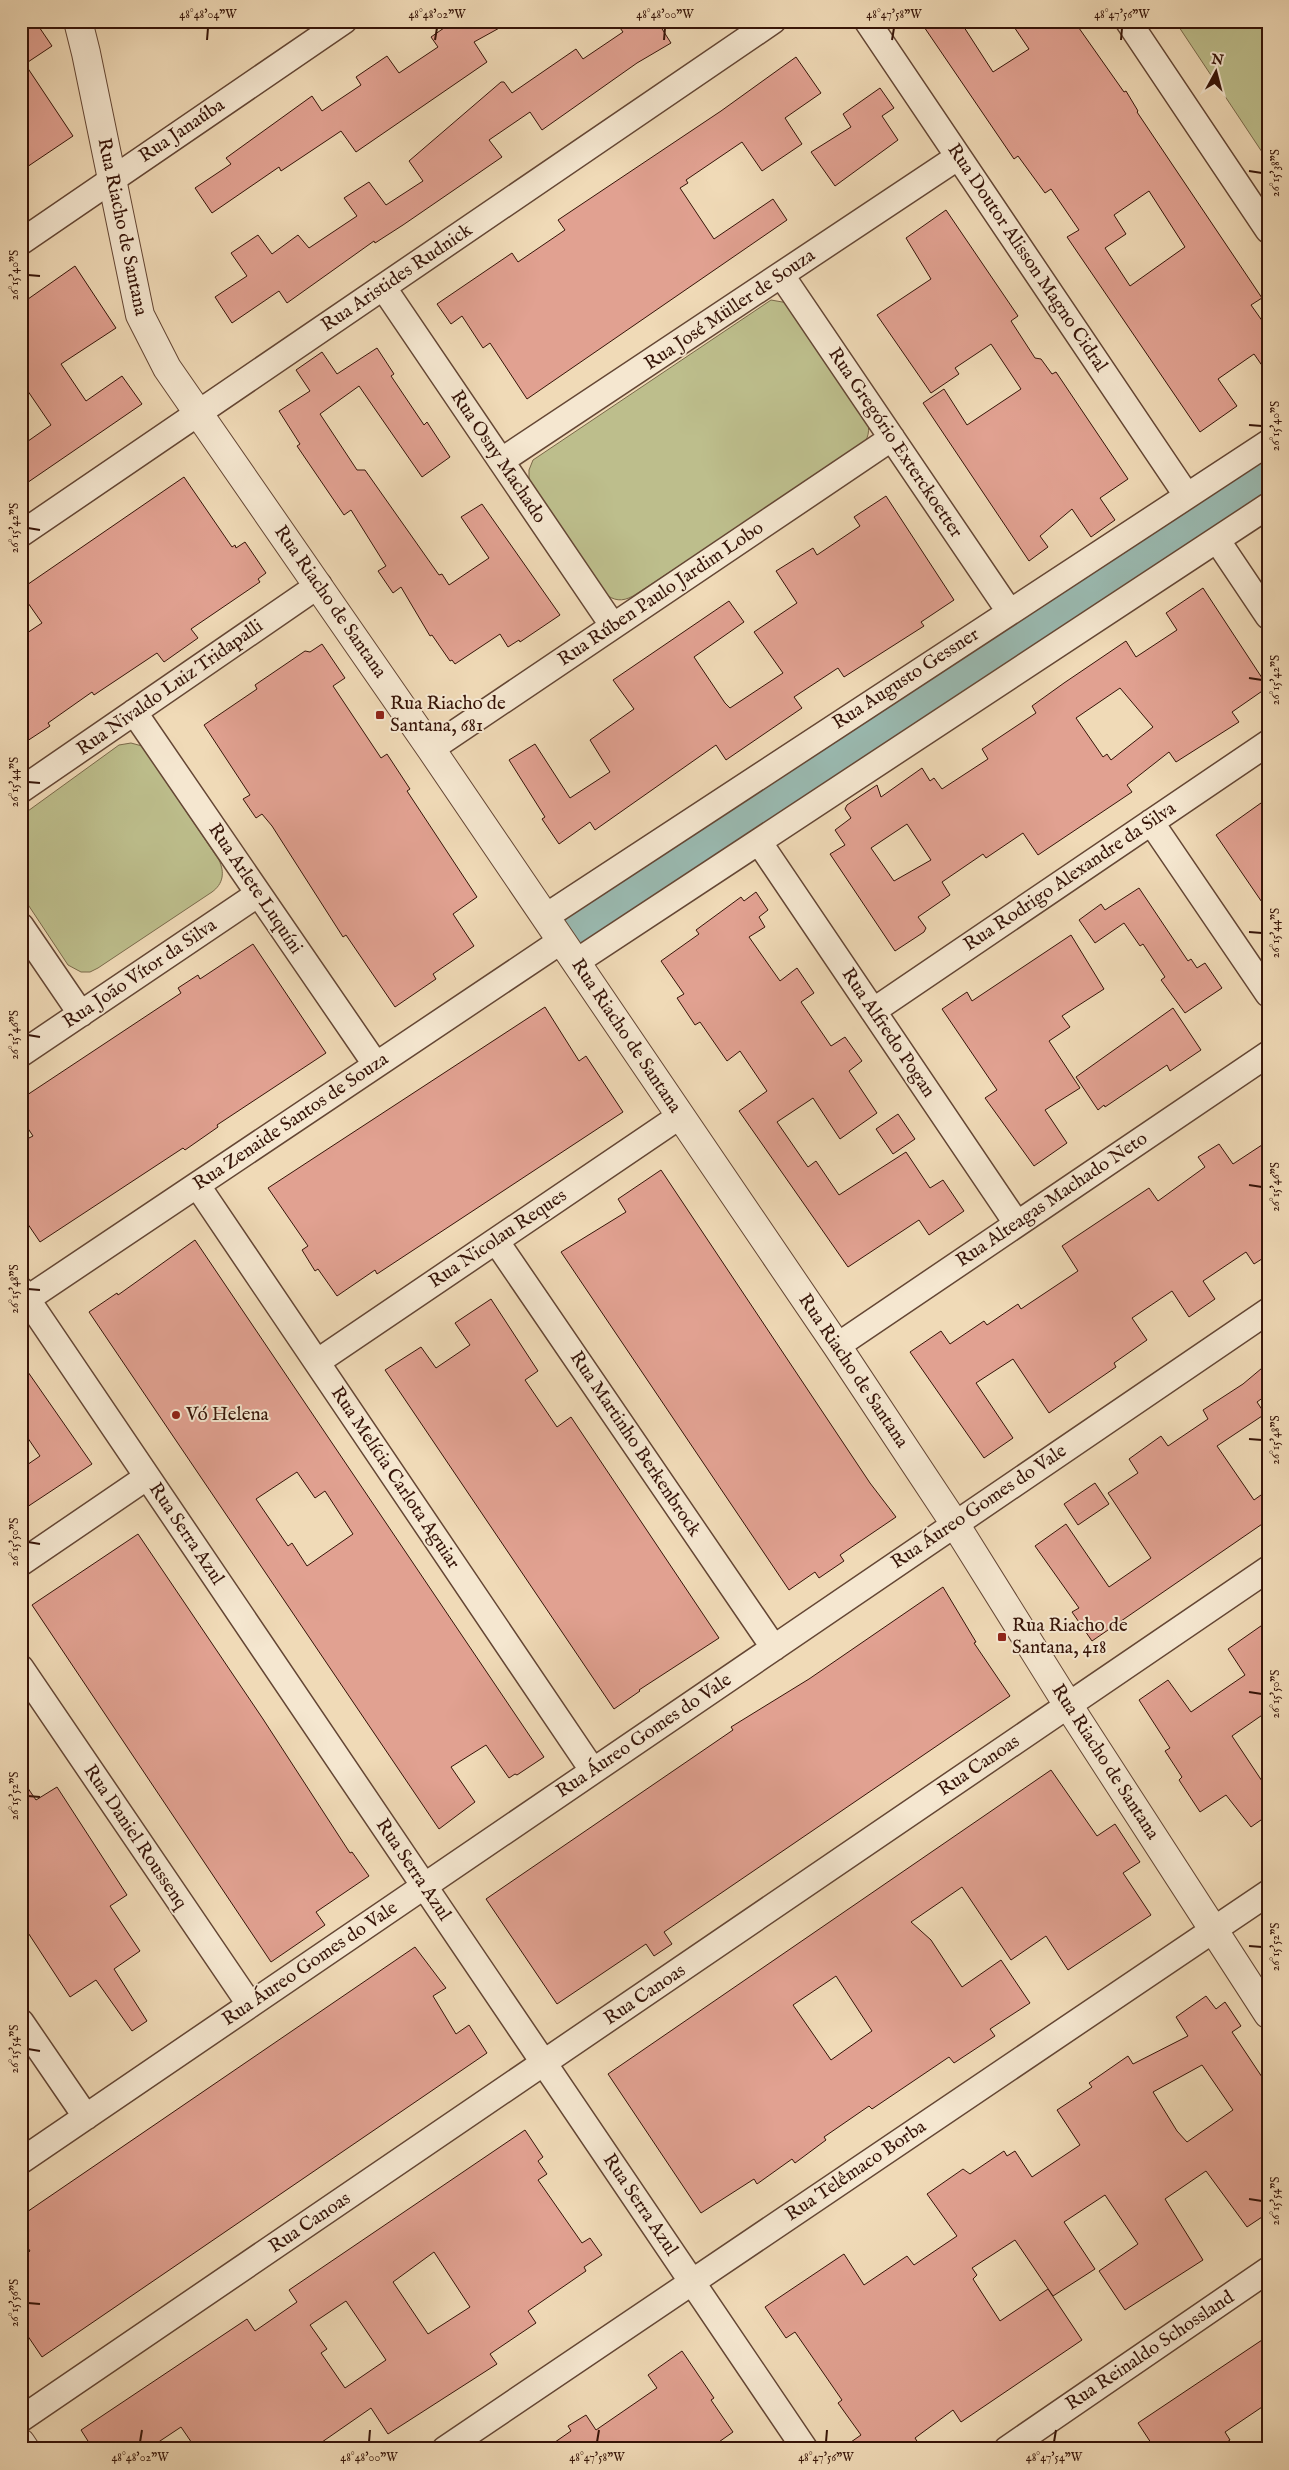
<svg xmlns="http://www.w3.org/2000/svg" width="1289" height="2470" font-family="'IM FELL English',serif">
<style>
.green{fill:#bdbe8c;stroke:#7a694a}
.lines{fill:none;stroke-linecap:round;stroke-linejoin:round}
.river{stroke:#9abab1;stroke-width:49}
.building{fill:#e1a191;stroke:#361408;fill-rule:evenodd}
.minor-casing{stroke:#644634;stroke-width:28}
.tertiary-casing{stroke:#644634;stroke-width:30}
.minor{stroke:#f5e7d0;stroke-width:25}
.tertiary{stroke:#f5e7d0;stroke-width:28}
.ticks{fill:none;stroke:#361408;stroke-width:2}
.poi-dot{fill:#8f2418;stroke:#f5e7d0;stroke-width:2}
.labels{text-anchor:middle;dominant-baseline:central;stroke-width:4;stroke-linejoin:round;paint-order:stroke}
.street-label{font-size:19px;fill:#361408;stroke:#f5e7d0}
.poi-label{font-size:19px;fill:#361408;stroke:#f5e7d0;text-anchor:start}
.neatline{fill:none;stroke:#361408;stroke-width:2}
.ticks-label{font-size:12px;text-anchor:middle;fill:#361408}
</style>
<rect width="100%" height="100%" fill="#f0dab7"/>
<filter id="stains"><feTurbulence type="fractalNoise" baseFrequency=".004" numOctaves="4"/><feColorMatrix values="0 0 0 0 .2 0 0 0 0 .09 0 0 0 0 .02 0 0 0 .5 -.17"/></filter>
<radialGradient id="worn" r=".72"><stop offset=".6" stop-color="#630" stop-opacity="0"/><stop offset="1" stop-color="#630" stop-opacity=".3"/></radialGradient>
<path class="green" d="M 1175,21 L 1268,21 L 1268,161 Z
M 771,300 L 788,303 L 868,423 C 870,434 867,442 858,449 L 633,596 C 622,602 614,601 604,593 L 529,482 L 529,470 L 533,460 Z
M 131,743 L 142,746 L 219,860 C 225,873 223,884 212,892 L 98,968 L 90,972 L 81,972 L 68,965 L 21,894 L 21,816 L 119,745 Z"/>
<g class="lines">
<path class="river" d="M 571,930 L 1268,479"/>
</g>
<path class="building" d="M 21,21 L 35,21 L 52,46 L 25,64 L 73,136 L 21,171 Z
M 454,21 L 512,21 L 474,42 L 487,62 L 356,152 L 341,131 L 281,171 L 279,167 L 212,213 L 195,188 L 231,164 L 226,158 L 312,96 L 322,111 L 361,85 L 356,77 L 387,56 L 399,73 L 438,47 L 431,37 Z
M 615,21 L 657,21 L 671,43 L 637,63 L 542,130 L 530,112 L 489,140 L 502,157 L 403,225 L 375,243 L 374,241 L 287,303 L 279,291 L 232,323 L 215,297 L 247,276 L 231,253 L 258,235 L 272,254 L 298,235 L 309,248 L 357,216 L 344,198 L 369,182 L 386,205 L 423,181 L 409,161 L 501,82 L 504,82 L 512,93 L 576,49 L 583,59 L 623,32 Z
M 920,21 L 960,21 L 993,72 L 1029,49 L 1010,21 L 1074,21 L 1124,92 L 1126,91 L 1138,111 L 1137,112 L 1262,298 L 1251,305 L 1268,329 L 1268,374 L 1254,354 L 1218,379 L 1237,406 L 1200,432 L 1067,237 L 1079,230 L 1051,189 L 1045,193 L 1018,156 L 1014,159 ZM 1149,191 L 1185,247 L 1130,286 L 1105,248 L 1126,234 L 1114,215 Z
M 796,57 L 821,93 L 785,118 L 802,144 L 762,171 L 742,142 L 686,180 L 688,183 L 680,188 L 714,239 L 773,199 L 787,220 L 527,399 L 490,343 L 483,348 L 462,316 L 451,324 L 437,304 L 512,253 L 518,262 L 565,230 L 558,220 L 721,111 Z
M 880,88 L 894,108 L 882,116 L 898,140 L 835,186 L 811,152 L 851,127 L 843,114 Z
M 946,210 L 1018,316 L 1011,321 L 1035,358 L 1041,359 L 1052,374 L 1056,372 L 1128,479 L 1100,498 L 1115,520 L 1091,537 L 1072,509 L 1040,536 L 1048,547 L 1029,561 L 923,403 L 944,389 L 967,425 L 1021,389 L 991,344 L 955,368 L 959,374 L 931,393 L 877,315 L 931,279 L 906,238 Z
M 75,266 L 116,328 L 61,364 L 86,401 L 122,376 L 142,404 L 21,487 L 21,446 L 51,425 L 21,381 L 21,304 Z
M 377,348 L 394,374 L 391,376 L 424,425 L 427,422 L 450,457 L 422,477 L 359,386 L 320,414 L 357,470 L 365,470 L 439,575 L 442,574 L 449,585 L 489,558 L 461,517 L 482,504 L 560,615 L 520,642 L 519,640 L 508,647 L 500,634 L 455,664 L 452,660 L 450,661 L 432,635 L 430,636 L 401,587 L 393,593 L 378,571 L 386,566 L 351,510 L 344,515 L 297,446 L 300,444 L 279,411 L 310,391 L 296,370 L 322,352 L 337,374 Z
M 184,477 L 232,547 L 235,545 L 236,548 L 245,542 L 266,573 L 258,579 L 260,582 L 191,629 L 198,638 L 164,662 L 157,653 L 94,695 L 92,692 L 48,723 L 50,726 L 21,745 L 21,637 L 42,623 L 21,593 L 21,589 Z
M 886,496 L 954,600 L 921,622 L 924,626 L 844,677 L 838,668 L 794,697 L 802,708 L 726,760 L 716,745 L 595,830 L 590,822 L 559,844 L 542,819 L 545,817 L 509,760 L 535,744 L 570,798 L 610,772 L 590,740 L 634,709 L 613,680 L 729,601 L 744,622 L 694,657 L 725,703 L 730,708 L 783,673 L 754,632 L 797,603 L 776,571 L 813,548 L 817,555 L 860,526 L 854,517 Z
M 1203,588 L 1268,687 L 1232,712 L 1239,722 L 1176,762 L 1169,752 L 1127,785 L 1132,792 L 1038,855 L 1023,833 L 986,858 L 983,854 L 942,882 L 950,895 L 918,917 L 926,928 L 924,932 L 895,951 L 830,854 L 845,845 L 835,830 L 851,818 L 845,809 L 847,805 L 877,785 L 881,797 L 922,768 L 930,781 L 934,778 L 942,789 L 988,759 L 982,749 L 1036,713 L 1032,706 L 1064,683 L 1126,641 L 1136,657 L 1177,630 L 1166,613 ZM 1120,688 L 1153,727 L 1111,760 L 1107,754 L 1103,757 L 1076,718 ZM 907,824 L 931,860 L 894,881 L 871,848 Z
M 322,644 L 345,678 L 333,686 L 381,758 L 387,754 L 410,789 L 407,791 L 477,897 L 453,914 L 474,946 L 433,974 L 436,979 L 395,1007 L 346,935 L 343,937 L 272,826 L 262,814 L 256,818 L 243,799 L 250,795 L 204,725 L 257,689 L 255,685 L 305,651 L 310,652 Z
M 1268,798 L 1268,911 L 1216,835 Z
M 1139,888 L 1188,961 L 1191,959 L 1197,968 L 1205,963 L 1222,988 L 1185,1013 L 1161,980 L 1165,977 L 1143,944 L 1140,946 L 1124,923 L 1095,943 L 1079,920 L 1101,904 L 1105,910 Z
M 756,892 L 768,910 L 759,917 L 765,927 L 749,937 L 780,981 L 797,968 L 814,993 L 801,1002 L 831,1046 L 845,1037 L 862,1061 L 849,1071 L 877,1113 L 840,1139 L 813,1098 L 777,1122 L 808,1167 L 816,1161 L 839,1195 L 906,1152 L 930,1188 L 943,1180 L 964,1211 L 929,1235 L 919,1220 L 848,1267 L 739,1111 L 767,1091 L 740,1051 L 727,1061 L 700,1022 L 695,1025 L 677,998 L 684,994 L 661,961 L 699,934 L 696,930 L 741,897 L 744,901 Z
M 1071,935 L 1104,989 L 1062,1016 L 1070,1027 L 1049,1041 L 1080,1088 L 1045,1110 L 1067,1143 L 1034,1166 L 985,1098 L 997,1090 L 942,1009 L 967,992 L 972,1001 Z
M 253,944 L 326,1053 L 217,1125 L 218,1127 L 185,1150 L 183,1148 L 40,1242 L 21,1214 L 21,1142 L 33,1136 L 21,1118 L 21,1099 L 181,993 L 178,988 L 198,975 L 200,979 Z
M 545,1007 L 579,1061 L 586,1056 L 623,1112 L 377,1274 L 375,1270 L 337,1296 L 318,1269 L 315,1271 L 302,1250 L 308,1246 L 268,1188 Z
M 1173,1008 L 1201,1050 L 1170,1071 L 1167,1065 L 1105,1107 L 1104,1105 L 1098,1110 L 1076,1077 Z
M 898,1114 L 915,1139 L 893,1154 L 876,1129 Z
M 1268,1141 L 1268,1255 L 1254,1264 L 1246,1252 L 1203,1281 L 1215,1299 L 1189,1317 L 1172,1291 L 1132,1318 L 1147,1340 L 1114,1363 L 1116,1367 L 1049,1413 L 1013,1359 L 976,1383 L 1013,1438 L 984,1458 L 910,1352 L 941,1331 L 950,1344 L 984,1321 L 987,1325 L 1018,1304 L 1021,1309 L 1078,1271 L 1062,1246 L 1149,1188 L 1158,1201 L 1205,1167 L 1198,1157 L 1219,1144 L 1233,1164 Z
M 661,1170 L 870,1483 L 896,1517 L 840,1555 L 844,1561 L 819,1578 L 815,1572 L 789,1590 L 561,1252 L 626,1212 L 618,1199 Z
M 195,1240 L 544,1757 L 517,1775 L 515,1774 L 509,1778 L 486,1745 L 451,1767 L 475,1802 L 439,1829 L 89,1312 L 117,1293 L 118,1295 ZM 297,1472 L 315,1498 L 325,1491 L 353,1534 L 307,1566 L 292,1543 L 288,1546 L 256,1499 Z
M 491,1299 L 538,1371 L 525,1380 L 557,1427 L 571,1417 L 719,1638 L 639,1690 L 640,1691 L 614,1709 L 385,1370 L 421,1347 L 436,1368 L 470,1345 L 455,1323 Z
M 21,1362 L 92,1464 L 21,1511 L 21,1469 L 40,1456 L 21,1428 Z
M 1268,1363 L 1268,1394 L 1257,1402 L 1265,1414 L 1217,1446 L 1254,1500 L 1268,1490 L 1268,1520 L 1092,1641 L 1072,1612 L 1079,1608 L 1035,1546 L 1066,1524 L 1109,1587 L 1151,1558 L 1108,1493 L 1138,1473 L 1129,1459 L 1161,1436 L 1168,1446 L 1208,1419 L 1203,1410 L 1243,1384 Z
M 1095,1483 L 1109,1504 L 1078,1525 L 1064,1504 Z
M 138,1534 L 263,1719 L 350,1853 L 352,1852 L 369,1876 L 316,1912 L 325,1925 L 271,1962 L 32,1605 Z
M 943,1587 L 976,1642 L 974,1643 L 1010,1696 L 664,1932 L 672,1944 L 654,1956 L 646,1944 L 557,2004 L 486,1899 L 733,1730 L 731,1727 L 809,1679 Z
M 1268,1621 L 1268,1711 L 1232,1736 L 1268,1790 L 1268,1815 L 1251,1827 L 1226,1795 L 1200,1812 L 1179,1780 L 1182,1777 L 1165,1751 L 1170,1748 L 1139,1700 L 1168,1680 L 1191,1712 L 1245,1675 L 1228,1649 Z
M 1051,1770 L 1097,1836 L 1115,1824 L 1140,1862 L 1123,1873 L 1151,1915 L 1068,1970 L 1046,1936 L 1011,1960 L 962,1887 L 911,1922 L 931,1940 L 962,1987 L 1001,1960 L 1030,2003 L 990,2029 L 995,2036 L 954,2063 L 949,2057 L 872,2109 L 869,2106 L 824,2137 L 826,2140 L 795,2163 L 792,2159 L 757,2184 L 754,2179 L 701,2213 L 608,2074 ZM 836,1976 L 872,2031 L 831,2060 L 793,2005 Z
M 21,1778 L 36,1800 L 57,1787 L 127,1895 L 110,1906 L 140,1951 L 114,1969 L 147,2021 L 132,2031 L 96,1980 L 70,1997 L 21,1922 Z
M 415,1947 L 446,1988 L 433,1996 L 456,2034 L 469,2025 L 487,2053 L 42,2357 L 21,2326 L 21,2258 L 30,2251 L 21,2237 L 21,2216 Z
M 1206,1996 L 1216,2009 L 1225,2002 L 1241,2026 L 1232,2032 L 1268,2086 L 1268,2213 L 1247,2227 L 1206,2171 L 1165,2199 L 1203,2260 L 1125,2310 L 1099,2271 L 1138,2244 L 1105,2195 L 1064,2222 L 1095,2269 L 1053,2296 L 1015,2240 L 972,2268 L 977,2275 L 973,2279 L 1000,2321 L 1048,2289 L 1082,2340 L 961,2422 L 953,2410 L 915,2438 L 922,2449 L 841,2449 L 861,2435 L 838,2403 L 842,2400 L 795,2332 L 786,2338 L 765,2307 L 844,2254 L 864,2285 L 907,2256 L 914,2265 L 957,2236 L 927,2194 L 963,2169 L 970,2174 L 1004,2151 L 1007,2156 L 1015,2151 L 1032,2177 L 1080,2145 L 1057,2110 L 1092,2087 L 1089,2083 L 1128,2056 L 1133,2064 L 1188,2036 L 1176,2017 ZM 1202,2065 L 1233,2110 L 1187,2142 L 1177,2131 L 1153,2092 Z
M 525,2130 L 543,2157 L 538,2161 L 547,2174 L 538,2180 L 582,2243 L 590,2238 L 602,2255 L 584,2267 L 586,2271 L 528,2311 L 536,2323 L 490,2354 L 497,2364 L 388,2434 L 371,2408 L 312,2449 L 196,2449 L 181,2427 L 148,2449 L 93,2449 L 81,2430 L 247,2319 L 255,2331 L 297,2302 L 289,2290 ZM 434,2252 L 470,2307 L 428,2334 L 393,2282 ZM 346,2301 L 386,2360 L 345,2388 L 321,2353 L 327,2349 L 310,2325 Z
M 1268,2336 L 1268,2403 L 1225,2432 L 1230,2440 L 1217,2449 L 1155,2449 L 1138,2423 Z
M 682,2351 L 714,2398 L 711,2400 L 733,2432 L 709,2449 L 545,2449 L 571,2431 L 568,2426 L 586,2415 L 596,2430 L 657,2388 L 648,2375 Z"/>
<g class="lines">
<defs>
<path id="minor" d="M 867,21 L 1187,496
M 1128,21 L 1268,230
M 21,242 L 344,21
M 782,276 L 1009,611
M 383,287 L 613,626
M 501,461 L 958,157
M 21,534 L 773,21
M 1217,540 L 1268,616
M 134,712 L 376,1065
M 431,749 L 892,438
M 21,790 L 319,585
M 1151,822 L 1268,994
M 759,842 L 1017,1224
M 545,917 L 1268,443
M 21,926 L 81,1014
M 576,962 L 1268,506
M 873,1011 L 1268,743
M 21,1054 L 258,894
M 197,1185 L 593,1771
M 496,1241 L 774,1648
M 21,1290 L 805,2449
M 21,1303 L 561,941
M 837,1346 L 1268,1054
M 317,1362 L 680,1116
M 21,1563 L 147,1477
M 21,1668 L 250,2005
M 21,2022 L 86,2117
M 21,2161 L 1268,1311
M 21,2419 L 1268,1569
M 445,2449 L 1268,1893
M 1007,2449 L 1268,2270"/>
<path id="tertiary" d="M 78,21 L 86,53 L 140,315 L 167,368 L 431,749 L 837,1346 L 955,1524 L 1068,1705 L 1268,2014
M 21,2443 L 25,2449"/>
</defs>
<use href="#minor" class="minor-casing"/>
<use href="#tertiary" class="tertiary-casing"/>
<use href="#minor" class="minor"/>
<use href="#tertiary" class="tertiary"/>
</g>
<path class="ticks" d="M 207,40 L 208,28M 435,40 L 437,28M 664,40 L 665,28M 892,40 L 894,28M 1121,40 L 1122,28M 1249,171 L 1262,173M 28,275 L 40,276M 1249,425 L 1262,426M 28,528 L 40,530M 1249,678 L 1262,680M 28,782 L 40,783M 1249,932 L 1262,933M 28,1035 L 40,1037M 1249,1185 L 1262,1187M 28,1289 L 40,1290M 1249,1439 L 1262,1440M 28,1542 L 40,1544M 1249,1692 L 1262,1694M 28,1796 L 40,1797M 1249,1946 L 1262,1947M 28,2049 L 40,2051M 1249,2199 L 1262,2201M 28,2303 L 40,2304M 140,2442 L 142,2430M 369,2442 L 370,2430M 597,2442 L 599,2430M 826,2442 L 827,2430M 1054,2442 L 1056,2430"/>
<g class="poi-dot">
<rect x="375" y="710" width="10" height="10" rx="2.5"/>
<circle cx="176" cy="1415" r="5"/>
<rect x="997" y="1632" width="10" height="10" rx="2.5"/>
</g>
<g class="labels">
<g class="street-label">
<text transform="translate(182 131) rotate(-34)">Rua Janaúba</text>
<text transform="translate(122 227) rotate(78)">Rua Riacho de Santana</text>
<text transform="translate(1027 258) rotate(56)">Rua Doutor Alisson Magno Cidral</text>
<text transform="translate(397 278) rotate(-34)">Rua Aristides Rudnick</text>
<text transform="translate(730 310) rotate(-34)">Rua José Müller de Souza</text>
<text transform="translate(895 443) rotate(56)">Rua Gregório Exterckoetter</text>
<text transform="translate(498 457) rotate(56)">Rua Osny Machado</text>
<text transform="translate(661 594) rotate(-34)">Rua Rúben Paulo Jardim Lobo</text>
<text transform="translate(330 602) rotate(55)">Rua Riacho de Santana</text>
<text transform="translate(906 679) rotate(-33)">Rua Augusto Gessner</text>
<text transform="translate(170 688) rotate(-35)">Rua Nivaldo Luiz Tridapalli</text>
<text transform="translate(1070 877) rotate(-34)">Rua Rodrigo Alexandre da Silva</text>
<text transform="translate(255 889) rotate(56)">Rua Arlete Luquíni</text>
<text transform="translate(140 974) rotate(-34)">Rua João Vítor da Silva</text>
<text transform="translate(888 1033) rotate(56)">Rua Alfredo Pogan</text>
<text transform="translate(626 1036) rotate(56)">Rua Riacho de Santana</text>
<text transform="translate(291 1122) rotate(-34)">Rua Zenaide Santos de Souza</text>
<text transform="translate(1052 1200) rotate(-34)">Rua Alteagas Machado Neto</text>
<text transform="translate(498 1239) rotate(-34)">Rua Nicolau Reques</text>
<text transform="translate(853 1371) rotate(56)">Rua Riacho de Santana</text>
<text transform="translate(635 1444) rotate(56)">Rua Martinho Berkenbrock</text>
<text transform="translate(395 1478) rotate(56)">Rua Melícia Carlota Aguiar</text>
<text transform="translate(979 1507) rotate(-34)">Rua Áureo Gomes do Vale</text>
<text transform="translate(186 1534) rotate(56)">Rua Serra Azul</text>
<text transform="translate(644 1736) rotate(-34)">Rua Áureo Gomes do Vale</text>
<text transform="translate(1105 1762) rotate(57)">Rua Riacho de Santana</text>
<text transform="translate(979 1766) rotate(-34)">Rua Canoas</text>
<text transform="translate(135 1837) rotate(56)">Rua Daniel Roussenq</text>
<text transform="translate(413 1870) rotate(56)">Rua Serra Azul</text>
<text transform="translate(310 1964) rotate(-34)">Rua Áureo Gomes do Vale</text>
<text transform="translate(645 1995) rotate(-34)">Rua Canoas</text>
<text transform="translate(856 2171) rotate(-34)">Rua Telêmaco Borba</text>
<text transform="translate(640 2205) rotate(56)">Rua Serra Azul</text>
<text transform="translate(310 2223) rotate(-34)">Rua Canoas</text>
<text transform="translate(1150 2351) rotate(-34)">Rua Reinaldo Schossland</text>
</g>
<g class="poi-label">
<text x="390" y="704">Rua Riacho de<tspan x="390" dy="22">Santana, 681</tspan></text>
<text x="186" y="1415">Vó Helena</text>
<text x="1012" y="1626">Rua Riacho de<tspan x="1012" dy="22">Santana, 418</tspan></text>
</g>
</g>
<rect width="1289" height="2470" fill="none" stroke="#f0dab7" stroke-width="55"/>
<g transform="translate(1216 72) rotate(7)" stroke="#f5e7d0" stroke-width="4" paint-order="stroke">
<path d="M0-4L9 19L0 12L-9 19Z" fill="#361408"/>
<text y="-8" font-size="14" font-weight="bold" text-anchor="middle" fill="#361408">N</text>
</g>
<rect x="28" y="28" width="1234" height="2414" class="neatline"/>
<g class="ticks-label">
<text x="208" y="18">48°48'04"W</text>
<text x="437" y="18">48°48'02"W</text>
<text x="665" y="18">48°48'00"W</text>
<text x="894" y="18">48°47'58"W</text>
<text x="1122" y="18">48°47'56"W</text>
<text transform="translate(1275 173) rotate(-90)" y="4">26°15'38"S</text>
<text transform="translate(14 275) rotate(-90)" y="4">26°15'40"S</text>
<text transform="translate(1275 426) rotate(-90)" y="4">26°15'40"S</text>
<text transform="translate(14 528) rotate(-90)" y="4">26°15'42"S</text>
<text transform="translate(1275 680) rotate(-90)" y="4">26°15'42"S</text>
<text transform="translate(14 782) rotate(-90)" y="4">26°15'44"S</text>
<text transform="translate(1275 933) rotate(-90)" y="4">26°15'44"S</text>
<text transform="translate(14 1035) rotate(-90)" y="4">26°15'46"S</text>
<text transform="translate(1275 1187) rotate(-90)" y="4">26°15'46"S</text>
<text transform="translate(14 1289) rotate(-90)" y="4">26°15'48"S</text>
<text transform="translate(1275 1440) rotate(-90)" y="4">26°15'48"S</text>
<text transform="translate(14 1542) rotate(-90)" y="4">26°15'50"S</text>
<text transform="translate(1275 1694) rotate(-90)" y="4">26°15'50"S</text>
<text transform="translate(14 1796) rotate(-90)" y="4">26°15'52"S</text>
<text transform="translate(1275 1947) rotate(-90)" y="4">26°15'52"S</text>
<text transform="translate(14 2049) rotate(-90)" y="4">26°15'54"S</text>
<text transform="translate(1275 2201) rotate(-90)" y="4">26°15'54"S</text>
<text transform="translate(14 2303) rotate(-90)" y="4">26°15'56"S</text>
<text x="140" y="2461">48°48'02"W</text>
<text x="369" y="2461">48°48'00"W</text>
<text x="597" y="2461">48°47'58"W</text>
<text x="826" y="2461">48°47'56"W</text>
<text x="1054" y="2461">48°47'54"W</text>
</g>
<rect width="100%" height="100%" filter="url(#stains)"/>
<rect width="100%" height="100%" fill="url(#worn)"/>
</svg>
